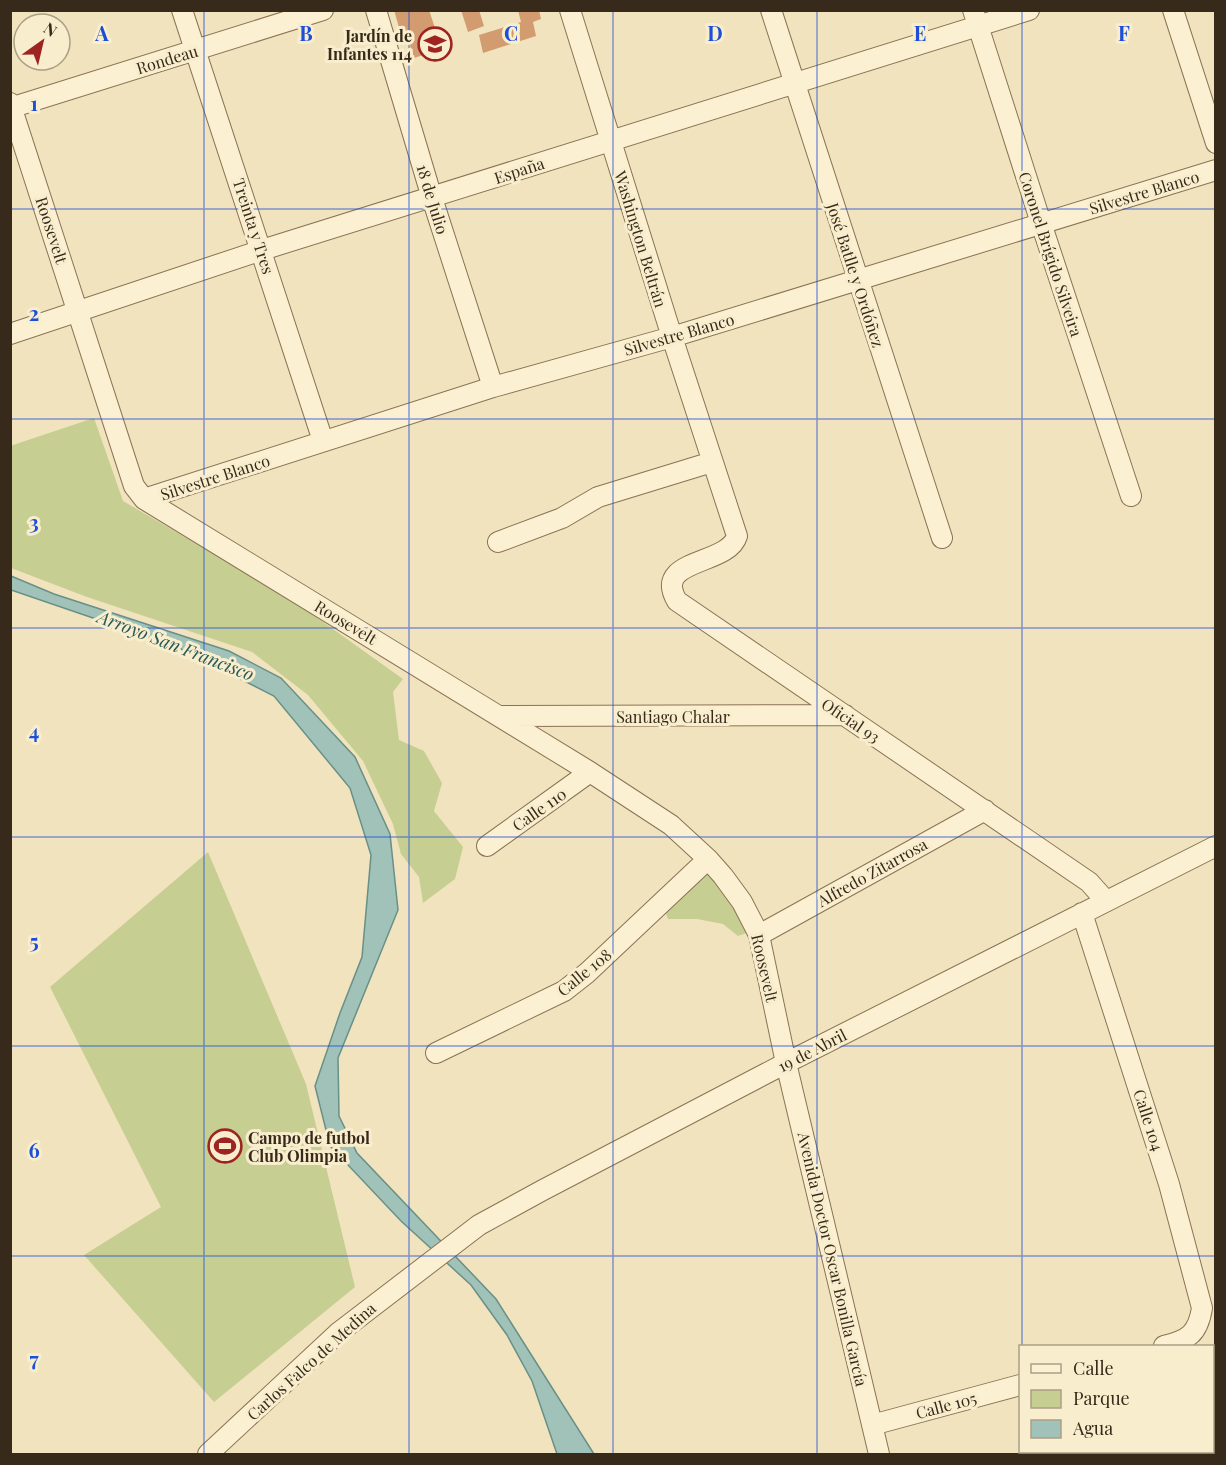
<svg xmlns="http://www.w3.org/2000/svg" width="1226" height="1465" font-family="'Playfair Display',serif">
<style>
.green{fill:#c6cf91}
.water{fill:#a1c2b9;stroke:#689087;stroke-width:1.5}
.building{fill:#d29c70}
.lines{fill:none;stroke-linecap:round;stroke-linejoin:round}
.minor-casing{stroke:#8a7355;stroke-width:22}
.minor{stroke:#fbf0d1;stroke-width:20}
.grid{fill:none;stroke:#1d4ed8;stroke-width:1.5;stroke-opacity:0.55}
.labels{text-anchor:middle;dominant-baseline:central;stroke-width:6;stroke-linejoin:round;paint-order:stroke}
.poi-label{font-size:16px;font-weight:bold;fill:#382a1b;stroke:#f8edcd;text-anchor:end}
.street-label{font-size:16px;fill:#382a1b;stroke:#f8edcd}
.water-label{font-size:18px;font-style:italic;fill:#295957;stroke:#f8edcd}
.grid-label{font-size:20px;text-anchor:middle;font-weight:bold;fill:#1d4ed8;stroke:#f8edcd;stroke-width:6;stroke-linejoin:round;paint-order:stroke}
</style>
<rect width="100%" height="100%" fill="#f1e3bd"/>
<path class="green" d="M 94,418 L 123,501 L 288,597 L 403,679 L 393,692 L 399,740 L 424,751 L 442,783 L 434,811 L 463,847 L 455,879 L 423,903 L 419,877 L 401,854 L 393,824 L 363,761 L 308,695 L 252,652 L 87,597 L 11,568 L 10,446 Z
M 208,852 L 306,1084 L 355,1287 L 214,1402 L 84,1255 L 161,1207 L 50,987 Z
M 707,873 C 724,877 740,916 749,932 L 738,936 L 723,924 L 697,919 L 668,919 L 665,910 Z"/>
<path class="water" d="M 11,576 L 54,594 L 229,651 L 281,678 L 355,757 L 390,834 L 398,910 L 338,1058 L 339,1116 L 357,1153 L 496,1299 L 594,1454 L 557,1454 L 532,1381 L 507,1335 L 471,1285 L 401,1221 L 330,1146 L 315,1086 L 340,1013 L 362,957 L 371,855 L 350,788 L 274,696 L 175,646 L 11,590 Z"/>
<path class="building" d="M 394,10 L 429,10 L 442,49 L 414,58 L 407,36 L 402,38 Z
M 461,10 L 479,10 L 484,26 L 468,32 Z
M 518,10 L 539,10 L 541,19 L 533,22 L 536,36 L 483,53 L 479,35 L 521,22 Z"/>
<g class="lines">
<defs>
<path id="minor" d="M 182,10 L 323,441
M 376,10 L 432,198 L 493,387
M 570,10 L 672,337 L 737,536 C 728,566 652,558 677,601 L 1089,882 L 1106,901
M 771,10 L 942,538
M 973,10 L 1041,223 L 1131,496
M 1173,10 L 1216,143
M 10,103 L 134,486 L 144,499 L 590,772 L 671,825 L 708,859 L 723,876 L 742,902 L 759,935 L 786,1063 L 879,1454
M 10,108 L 323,10
M 10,334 L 262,250 L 1029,10
M 144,499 L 493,387 L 672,337 L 1216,170
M 498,542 L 562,518 L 598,497 L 712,462
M 501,716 L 845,715
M 487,846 L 590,772
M 1082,913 L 1169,1184 L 1202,1308 C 1198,1334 1188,1340 1164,1346
M 759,935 L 985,810
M 436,1053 L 564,991 L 587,973 L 708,859
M 872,1425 L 1020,1385
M 208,1454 L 338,1333 L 479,1225 L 543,1190 L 786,1063 L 1216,846"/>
</defs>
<use href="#minor" class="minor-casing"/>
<use href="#minor" class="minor"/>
</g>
<path class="grid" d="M 204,10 L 204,1454M 409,10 L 409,1454M 613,10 L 613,1454M 817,10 L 817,1454M 1022,10 L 1022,1346M 10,209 L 1216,209M 10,419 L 1216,419M 10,628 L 1216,628M 10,837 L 1216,837M 10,1046 L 1216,1046M 10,1256 L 1216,1256M 1022,1452 L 1022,1454"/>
<defs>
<symbol id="school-ring" viewBox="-11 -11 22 22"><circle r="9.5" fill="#f8edcd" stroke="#9d2421" stroke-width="1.5"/><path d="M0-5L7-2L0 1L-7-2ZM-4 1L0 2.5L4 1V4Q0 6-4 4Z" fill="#9d2421"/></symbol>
<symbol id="stadium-ring" viewBox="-11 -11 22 22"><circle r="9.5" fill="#f8edcd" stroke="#9d2421" stroke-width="1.5"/><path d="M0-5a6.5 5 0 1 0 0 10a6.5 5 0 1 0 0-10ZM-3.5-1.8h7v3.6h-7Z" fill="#9d2421"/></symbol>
</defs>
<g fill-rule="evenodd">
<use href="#school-ring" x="416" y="25" width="38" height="38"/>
<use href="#stadium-ring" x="206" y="1127" width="38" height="38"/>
</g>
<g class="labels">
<g class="poi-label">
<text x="412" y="35">Jardín de<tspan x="412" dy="18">Infantes 114</tspan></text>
<text x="248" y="1137" text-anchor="start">Campo de futbol<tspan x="248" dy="18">Club Olimpia</tspan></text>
</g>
<g class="street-label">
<text transform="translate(167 59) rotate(-17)">Rondeau</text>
<text transform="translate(519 170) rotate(-18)">España</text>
<text transform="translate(1144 192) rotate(-17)">Silvestre Blanco</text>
<text transform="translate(433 199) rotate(73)">18 de Julio</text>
<text transform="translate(254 226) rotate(72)">Treinta y Tres</text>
<text transform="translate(52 230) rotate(72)">Roosevelt</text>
<text transform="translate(641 239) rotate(73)">Washington Beltrán</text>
<text transform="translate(1051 254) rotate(72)">Coronel Brígido Silveira</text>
<text transform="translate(856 275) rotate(72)">José Batlle y Ordóñez</text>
<text transform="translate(679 334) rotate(-16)">Silvestre Blanco</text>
<text transform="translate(215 477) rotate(-18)">Silvestre Blanco</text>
<text transform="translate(346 622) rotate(31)">Roosevelt</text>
<text x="673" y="716">Santiago Chalar</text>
<text transform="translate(851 720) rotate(34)">Oficial 93</text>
<text transform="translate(539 809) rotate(-35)">Calle 110</text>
<text transform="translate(872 872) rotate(-29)">Alfredo Zitarrosa</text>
<text transform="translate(765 968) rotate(77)">Roosevelt</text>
<text transform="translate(584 972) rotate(-39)">Calle 108</text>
<text transform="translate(812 1050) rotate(-27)">19 de Abril</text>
<text transform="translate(1149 1120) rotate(72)">Calle 104</text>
<text transform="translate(833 1259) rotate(77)">Avenida Doctor Oscar Bonilla García</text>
<text transform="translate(311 1361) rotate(-42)">Carlos Falco de Medina</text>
<text transform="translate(946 1405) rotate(-15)">Calle 105</text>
</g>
<g class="water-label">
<text transform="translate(176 645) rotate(21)">Arroyo San Francisco</text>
</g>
</g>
<g class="grid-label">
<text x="102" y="41">A</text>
<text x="306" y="41">B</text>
<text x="511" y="41">C</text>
<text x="715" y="41">D</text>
<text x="920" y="41">E</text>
<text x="1124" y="41">F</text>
<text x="34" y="111">1</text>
<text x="34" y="321">2</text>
<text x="34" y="530">3</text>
<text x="34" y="739">4</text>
<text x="34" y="949">5</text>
<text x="34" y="1158">6</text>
<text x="34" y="1367">7</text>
</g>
<rect width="1226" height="1465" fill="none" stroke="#382a1b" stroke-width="24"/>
<rect x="1019" y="1345" width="195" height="108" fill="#f8edcd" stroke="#ab9f86" stroke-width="1.5"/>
<rect x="1031" y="1364" width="30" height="9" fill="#fbf0d1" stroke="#ab9f86" stroke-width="1.5"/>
<text x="1073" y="1375" font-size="18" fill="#382a1b">Calle</text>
<rect x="1031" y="1390" width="30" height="18" fill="#c6cf91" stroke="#ab9f86" stroke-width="1.5"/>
<text x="1073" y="1405" font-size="18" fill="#382a1b">Parque</text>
<rect x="1031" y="1420" width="30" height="18" fill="#a1c2b9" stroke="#ab9f86" stroke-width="1.5"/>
<text x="1073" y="1435" font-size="18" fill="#382a1b">Agua</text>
<g transform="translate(42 42) rotate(34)"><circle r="28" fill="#f8edcd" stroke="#ab9f86" stroke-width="1.5"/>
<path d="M0-4.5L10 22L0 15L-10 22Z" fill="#9d2421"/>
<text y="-9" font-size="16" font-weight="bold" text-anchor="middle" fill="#382a1b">N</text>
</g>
</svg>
